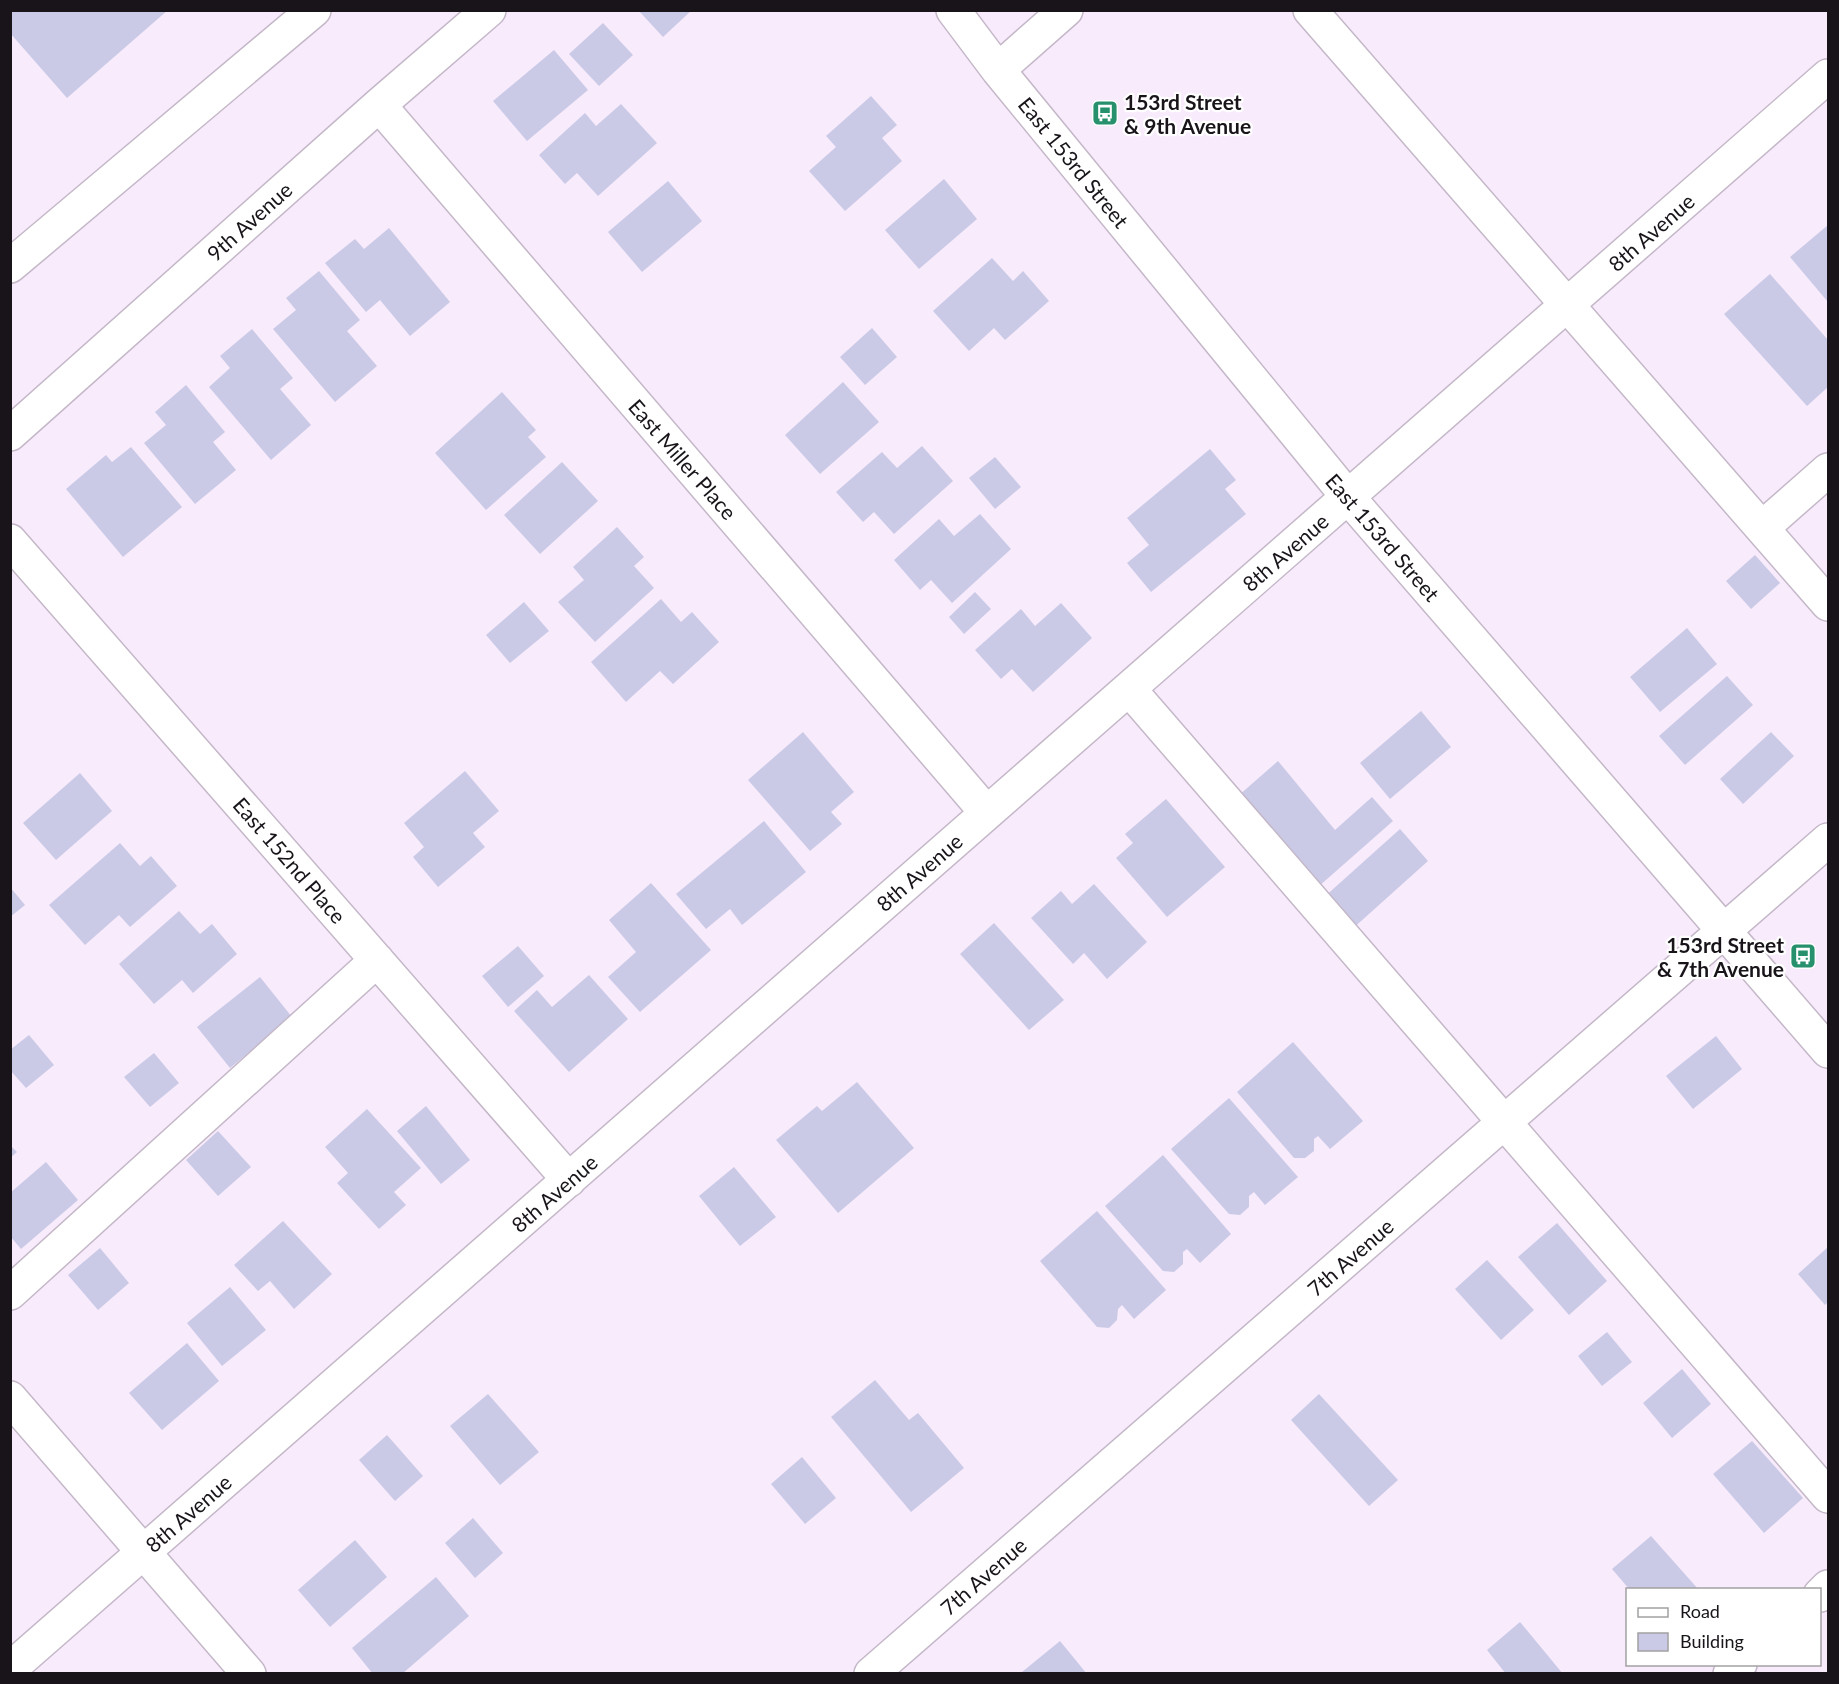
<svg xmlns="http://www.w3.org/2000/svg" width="1839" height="1684" font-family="Lato,sans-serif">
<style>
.building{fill:#cacae7}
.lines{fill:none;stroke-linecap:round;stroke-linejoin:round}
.minor-casing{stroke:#c4b8c8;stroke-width:36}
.minor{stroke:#fff;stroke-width:33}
.labels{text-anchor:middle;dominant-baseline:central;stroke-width:4.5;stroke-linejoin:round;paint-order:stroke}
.poi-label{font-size:21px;font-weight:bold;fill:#18141a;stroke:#fff;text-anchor:start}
.street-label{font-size:21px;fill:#18141a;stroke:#fff}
</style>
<rect width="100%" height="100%" fill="#f8ebfc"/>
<path class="building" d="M 10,10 L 168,10 L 67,98 L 10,33 Z
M 638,10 L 692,10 L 663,37 Z
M 603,23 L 633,55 L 599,86 L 569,54 Z
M 554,50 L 588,90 L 527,141 L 493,101 Z
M 871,96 L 897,125 L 882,138 L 902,161 L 845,211 L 809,171 L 836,147 L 826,136 Z
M 621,104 L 657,143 L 598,196 L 577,173 L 565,184 L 539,155 L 585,113 L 596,126 Z
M 944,179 L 977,219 L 919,269 L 885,230 Z
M 668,181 L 702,221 L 642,272 L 608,232 Z
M 1828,225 L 1828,302 L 1790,257 Z
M 389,228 L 450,302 L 410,336 L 380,300 L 366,312 L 325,263 L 355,239 L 364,249 Z
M 992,258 L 1013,281 L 1023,271 L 1049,301 L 1005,340 L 994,328 L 969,351 L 933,311 Z
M 319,271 L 360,320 L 347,331 L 377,366 L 335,402 L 273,329 L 296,310 L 286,298 Z
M 1770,274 L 1828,340 L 1828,387 L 1807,406 L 1724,314 Z
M 872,328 L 897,357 L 865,385 L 840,357 Z
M 252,329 L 293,378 L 280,389 L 311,425 L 271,460 L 209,387 L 230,368 L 220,356 Z
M 843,382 L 879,422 L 820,474 L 785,435 Z
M 186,385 L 225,432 L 213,442 L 236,470 L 195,504 L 144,443 L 166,425 L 155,412 Z
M 502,392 L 536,430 L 528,437 L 546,457 L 486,510 L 435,453 Z
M 922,446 L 953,481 L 894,534 L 874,512 L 863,522 L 836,492 L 882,452 L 897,468 Z
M 131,447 L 182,507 L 123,557 L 66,489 L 106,455 L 112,462 Z
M 1210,449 L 1236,480 L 1225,489 L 1246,514 L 1151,592 L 1127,563 L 1149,545 L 1127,518 Z
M 995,457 L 1021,487 L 995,509 L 969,478 Z
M 562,462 L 598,501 L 540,554 L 504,515 Z
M 980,514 L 1011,549 L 952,603 L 931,580 L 920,590 L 894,560 L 939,519 L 954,536 Z
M 617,527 L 644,557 L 634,566 L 654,588 L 595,642 L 558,602 L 584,580 L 573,567 Z
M 1755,555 L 1780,583 L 1751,609 L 1726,581 Z
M 975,592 L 991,609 L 964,634 L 949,617 Z
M 661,599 L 681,622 L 692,612 L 719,642 L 673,684 L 660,671 L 626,702 L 591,662 Z
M 524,602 L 549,631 L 510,663 L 486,635 Z
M 1061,603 L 1092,638 L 1033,692 L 1012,669 L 1001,679 L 975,650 L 1021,609 L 1035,626 Z
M 1687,628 L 1717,664 L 1660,712 L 1630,677 Z
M 1727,676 L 1753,705 L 1685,765 L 1659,736 Z
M 1421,711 L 1451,747 L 1390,799 L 1360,763 Z
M 803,732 L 854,792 L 831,812 L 842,824 L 810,851 L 748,780 Z
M 1771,732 L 1794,756 L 1743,804 L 1720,779 Z
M 1278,761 L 1335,830 L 1372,797 L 1393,821 L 1318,887 L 1238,796 Z
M 465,771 L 499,811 L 473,833 L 485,847 L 438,887 L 413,857 L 424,847 L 404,823 Z
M 80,773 L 112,811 L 56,860 L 23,823 Z
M 1166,799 L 1225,867 L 1167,917 L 1116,858 L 1133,843 L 1125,834 Z
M 764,821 L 806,872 L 742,925 L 730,909 L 706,929 L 676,894 Z
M 1400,829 L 1428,861 L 1350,931 L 1322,899 Z
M 120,843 L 140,866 L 151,856 L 177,886 L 130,927 L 119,915 L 85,945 L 49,905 Z
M 651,883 L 711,950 L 640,1012 L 608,977 L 636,952 L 609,920 Z
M 1094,884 L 1147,942 L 1107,979 L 1084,953 L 1073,964 L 1031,918 L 1061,891 L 1072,904 Z
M 10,887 L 25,905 L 10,917 Z
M 179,911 L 200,934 L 212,924 L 237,954 L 193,993 L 182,980 L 154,1004 L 119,964 Z
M 994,923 L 1064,1000 L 1029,1030 L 960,954 Z
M 518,946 L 544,976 L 508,1007 L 482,976 Z
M 589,975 L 628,1019 L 569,1072 L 514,1011 L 537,990 L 552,1007 Z
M 260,977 L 292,1017 L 230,1068 L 197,1027 Z
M 29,1035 L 54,1065 L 26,1088 L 10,1070 L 10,1050 Z
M 1716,1036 L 1742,1069 L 1693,1109 L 1666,1076 Z
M 1293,1042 L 1363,1121 L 1330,1149 L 1318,1136 L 1314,1139 L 1314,1151 L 1305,1158 L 1294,1158 L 1237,1092 Z
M 154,1053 L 179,1083 L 150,1107 L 124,1077 Z
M 857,1082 L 914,1148 L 838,1213 L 776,1140 L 817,1106 L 822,1111 Z
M 1229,1098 L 1298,1177 L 1265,1205 L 1254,1192 L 1249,1196 L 1249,1207 L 1240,1215 L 1229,1214 L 1171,1149 Z
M 426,1106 L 470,1160 L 441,1184 L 397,1131 Z
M 367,1109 L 421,1168 L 394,1192 L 406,1205 L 379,1229 L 337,1183 L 348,1173 L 325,1147 Z
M 218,1131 L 251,1167 L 218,1196 L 186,1160 Z
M 10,1145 L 17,1152 L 10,1158 Z
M 1163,1155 L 1231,1234 L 1200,1263 L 1187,1249 L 1183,1252 L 1183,1264 L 1174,1272 L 1163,1271 L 1105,1206 Z
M 46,1162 L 78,1200 L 21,1249 L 10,1236 L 10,1193 Z
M 734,1167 L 776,1217 L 740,1246 L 699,1196 Z
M 1097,1211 L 1166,1290 L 1134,1319 L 1122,1305 L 1118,1309 L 1117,1320 L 1109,1328 L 1097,1327 L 1040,1261 Z
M 283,1221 L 332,1274 L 294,1309 L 270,1281 L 258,1291 L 234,1265 Z
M 1557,1223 L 1607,1281 L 1569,1315 L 1518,1257 Z
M 1828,1247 L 1828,1302 L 1825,1305 L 1798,1274 Z
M 100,1248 L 129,1283 L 98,1310 L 68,1275 Z
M 1487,1260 L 1534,1310 L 1501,1340 L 1455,1289 Z
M 230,1287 L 266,1330 L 222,1366 L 187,1323 Z
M 1607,1332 L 1632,1362 L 1602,1386 L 1578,1356 Z
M 187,1343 L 219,1381 L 162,1430 L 129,1393 Z
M 1682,1369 L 1711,1404 L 1672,1438 L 1643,1403 Z
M 875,1380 L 909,1420 L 918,1413 L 964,1468 L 911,1512 L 831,1417 Z
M 488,1394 L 539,1452 L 500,1485 L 450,1426 Z
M 1319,1394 L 1398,1480 L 1369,1506 L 1291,1420 Z
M 387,1435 L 423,1476 L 395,1501 L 359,1460 Z
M 1752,1441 L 1803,1498 L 1764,1533 L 1713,1474 Z
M 802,1457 L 836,1498 L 805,1524 L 771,1484 Z
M 473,1518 L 503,1553 L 475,1578 L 445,1543 Z
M 1651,1536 L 1699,1590 L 1630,1590 L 1612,1569 Z
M 355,1540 L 387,1577 L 330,1627 L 298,1590 Z
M 436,1577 L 469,1616 L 402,1674 L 373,1674 L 352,1648 Z
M 1520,1622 L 1563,1674 L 1506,1674 L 1487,1650 Z
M 1060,1641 L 1087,1674 L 1023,1674 L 1022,1672 Z"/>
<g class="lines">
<defs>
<path id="minor" d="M 953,10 L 998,70 L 1348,497 L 1828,1051
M 1310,10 L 1828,604
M 998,70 L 1066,10
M 379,105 L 987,813
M 10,266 L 314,10
M 10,434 L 379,105 L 489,10
M 1762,528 L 1828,470
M 10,541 L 569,1180
M 1129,689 L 1828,1496
M 10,1293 L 377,960
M 10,1398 L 249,1674
M 1820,1595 L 1828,1587
M 10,1669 L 1828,76
M 871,1674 L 1828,840
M 1730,1674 L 1740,1664"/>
</defs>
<use href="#minor" class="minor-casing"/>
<use href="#minor" class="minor"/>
</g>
<defs>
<symbol id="bus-square" viewBox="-11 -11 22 22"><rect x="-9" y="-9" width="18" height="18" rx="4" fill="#27906d" stroke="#fff"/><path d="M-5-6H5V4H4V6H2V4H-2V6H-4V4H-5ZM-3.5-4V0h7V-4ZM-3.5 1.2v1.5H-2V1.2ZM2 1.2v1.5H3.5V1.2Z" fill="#fff"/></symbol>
</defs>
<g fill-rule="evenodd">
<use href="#bus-square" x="1090" y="98" width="30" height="30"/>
<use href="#bus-square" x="1788" y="941" width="30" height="30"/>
</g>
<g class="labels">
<g class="poi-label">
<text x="1124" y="101">153rd Street<tspan x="1124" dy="24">&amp; 9th Avenue</tspan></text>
<text x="1784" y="944" text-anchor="end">153rd Street<tspan x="1784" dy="24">&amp; 7th Avenue</tspan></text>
</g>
<g class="street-label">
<text transform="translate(1074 162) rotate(51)">East 153rd Street</text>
<text transform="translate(249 221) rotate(-42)">9th Avenue</text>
<text transform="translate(1651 232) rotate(-41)">8th Avenue</text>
<text transform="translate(683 459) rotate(49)">East Miller Place</text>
<text transform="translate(1383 537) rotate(49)">East 153rd Street</text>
<text transform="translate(1285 552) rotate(-41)">8th Avenue</text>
<text transform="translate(290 860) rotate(49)">East 152nd Place</text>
<text transform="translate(919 872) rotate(-41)">8th Avenue</text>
<text transform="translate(554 1193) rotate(-41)">8th Avenue</text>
<text transform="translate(1350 1257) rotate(-41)">7th Avenue</text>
<text transform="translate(188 1513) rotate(-41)">8th Avenue</text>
<text transform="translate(983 1576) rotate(-41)">7th Avenue</text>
</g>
</g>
<rect width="1839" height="1684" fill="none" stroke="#18141a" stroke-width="24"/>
<rect x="1626" y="1588" width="195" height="78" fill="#ffffff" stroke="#a3a1a3" stroke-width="1.5"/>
<rect x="1638" y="1608" width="30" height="9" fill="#ffffff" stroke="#a3a1a3" stroke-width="1.5"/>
<text x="1680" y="1618" font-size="18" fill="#18141a">Road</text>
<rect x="1638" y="1633" width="30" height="18" fill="#cacae7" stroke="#a3a1a3" stroke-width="1.5"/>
<text x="1680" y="1648" font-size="18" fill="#18141a">Building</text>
</svg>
